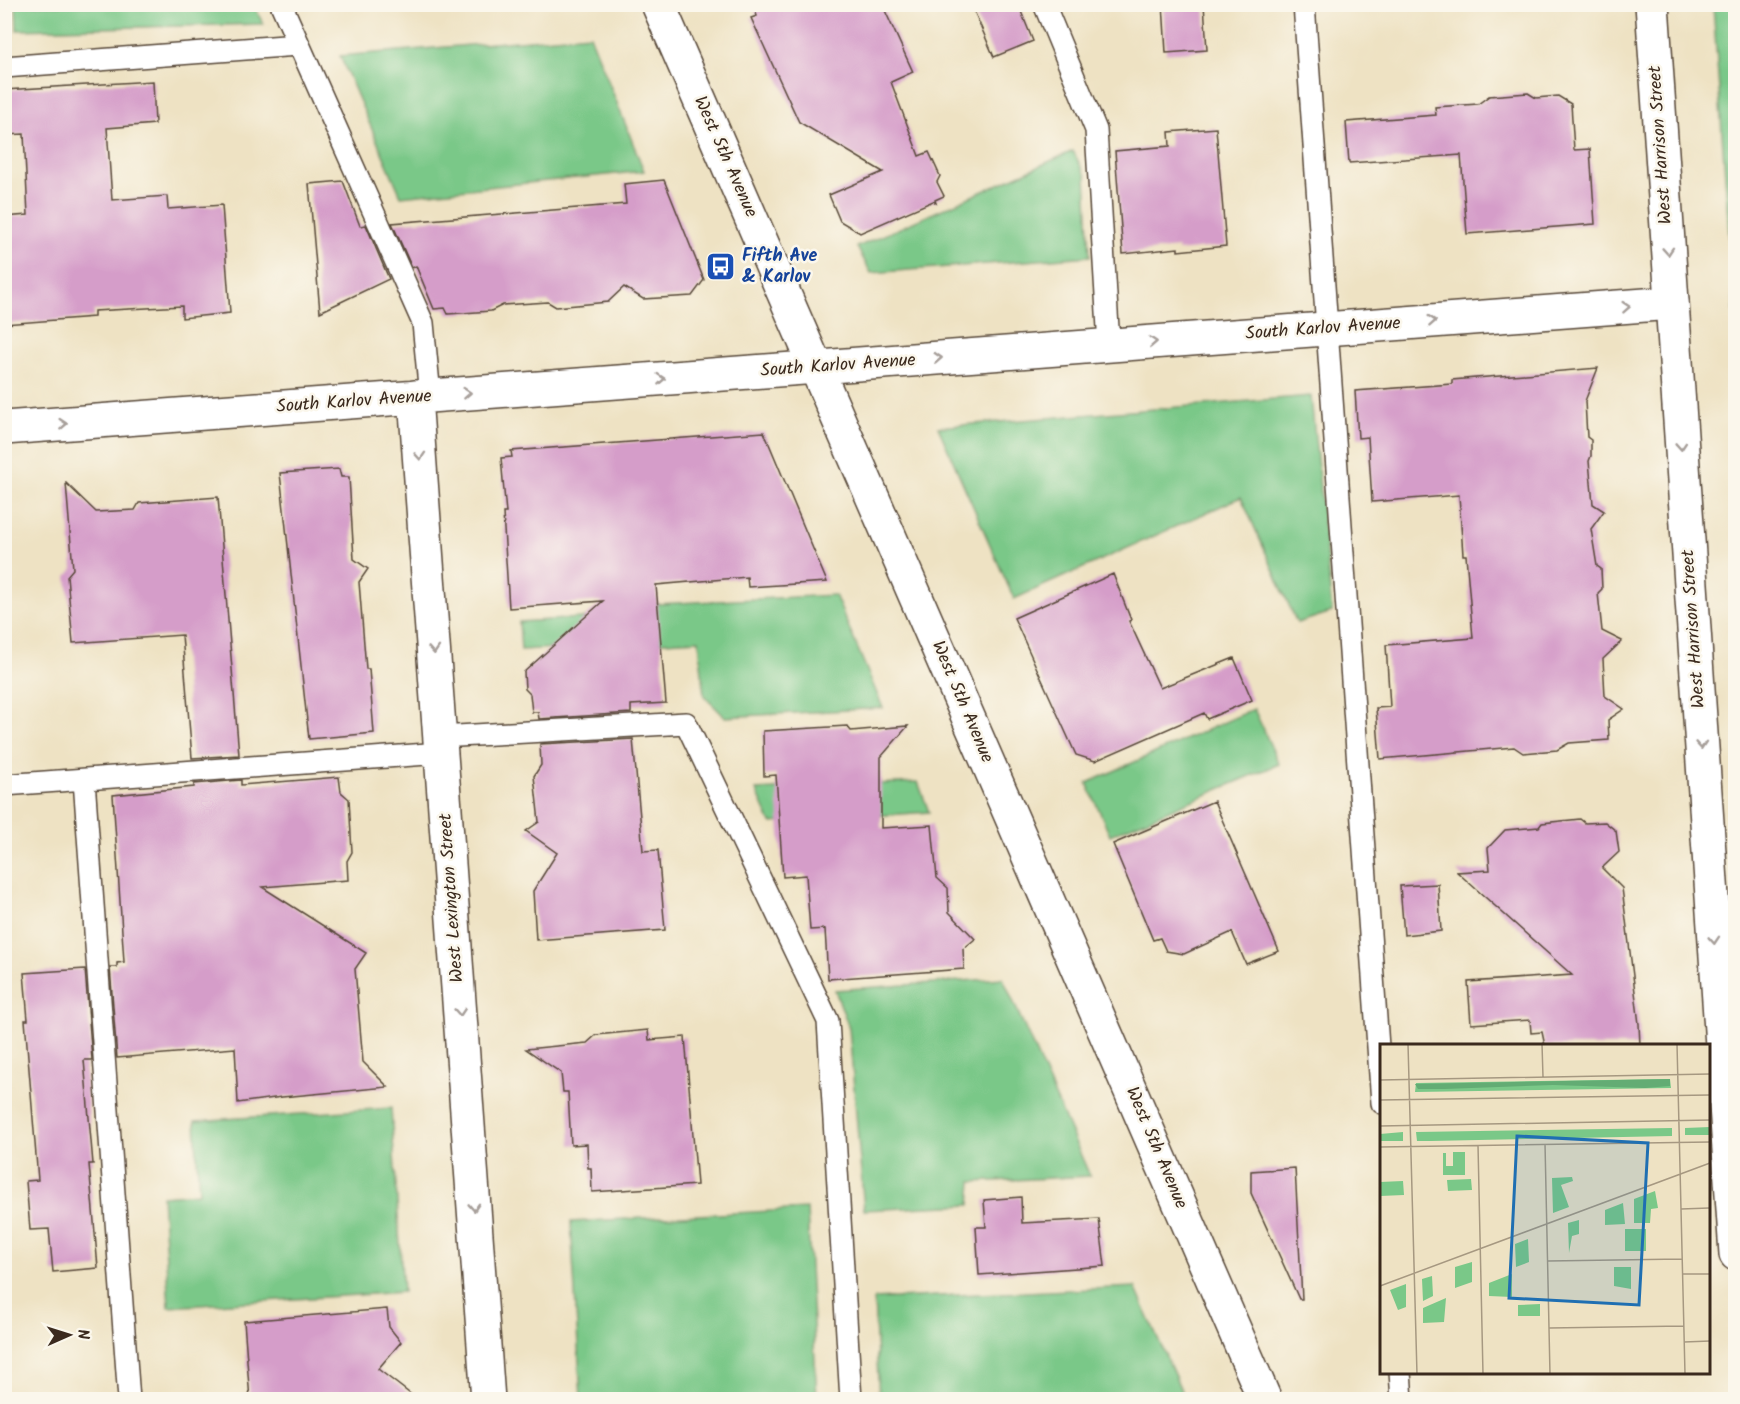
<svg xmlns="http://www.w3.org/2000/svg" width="1740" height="1404" font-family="Kalam,sans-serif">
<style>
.green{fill:#7ac888;stroke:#5a7953;stroke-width:1.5}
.building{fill:#d59dc9}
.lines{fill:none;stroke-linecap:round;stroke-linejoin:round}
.service-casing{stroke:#564637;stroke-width:24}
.minor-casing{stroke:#564637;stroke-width:36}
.tertiary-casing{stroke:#564637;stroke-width:36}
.service{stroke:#fff;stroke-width:21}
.minor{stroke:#fff;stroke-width:33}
.tertiary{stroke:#fff;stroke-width:33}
.oneway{stroke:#a79f9a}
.labels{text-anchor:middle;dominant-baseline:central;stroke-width:5;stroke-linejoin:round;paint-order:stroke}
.street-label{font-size:18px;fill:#3b2a1e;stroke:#fbf7ec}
.transit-label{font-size:18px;font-weight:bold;fill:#164399;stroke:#fbf7ec;text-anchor:start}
.inset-road{fill:none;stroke:#a69881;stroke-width:1.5}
.view{fill:#1f6fb2;fill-opacity:0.15;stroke:#1f6fb2;stroke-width:3}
.inset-edge{fill:none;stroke:#3b2a1e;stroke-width:3}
</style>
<rect width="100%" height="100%" fill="#fbf7ec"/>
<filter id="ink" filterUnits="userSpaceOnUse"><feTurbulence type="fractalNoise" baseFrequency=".0167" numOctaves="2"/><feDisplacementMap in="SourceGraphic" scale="12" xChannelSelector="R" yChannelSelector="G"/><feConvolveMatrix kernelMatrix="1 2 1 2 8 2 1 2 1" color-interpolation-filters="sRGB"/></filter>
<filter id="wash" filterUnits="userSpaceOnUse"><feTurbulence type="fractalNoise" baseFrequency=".008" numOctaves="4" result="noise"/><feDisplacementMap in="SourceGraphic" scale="24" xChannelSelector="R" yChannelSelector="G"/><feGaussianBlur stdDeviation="1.35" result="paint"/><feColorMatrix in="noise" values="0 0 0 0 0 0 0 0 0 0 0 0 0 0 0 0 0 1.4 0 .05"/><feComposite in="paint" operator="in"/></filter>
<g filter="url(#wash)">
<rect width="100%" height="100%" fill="#eee2c3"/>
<path class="green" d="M 16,5 L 254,5 L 263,24 L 17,30 Z
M 1713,5 L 1735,5 L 1735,318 Z
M 590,35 L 644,171 L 401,196 L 340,56 Z
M 1073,151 L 1086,176 L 1090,256 L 871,273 L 857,247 Z
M 1311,396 L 1332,612 L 1297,623 L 1241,497 L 1014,599 L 938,427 Z
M 835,595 L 883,708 L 725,717 L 704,696 L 699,640 L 521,650 L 519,622 L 597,617 L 598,607 Z
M 1254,709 L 1279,764 L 1110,835 L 1087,783 Z
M 918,782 L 929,812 L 771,823 L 756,790 Z
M 1003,978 L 1090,1176 L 972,1182 L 970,1205 L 864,1210 L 849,1028 L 835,990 Z
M 391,1108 L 403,1292 L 169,1307 L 162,1196 L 199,1193 L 195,1121 Z
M 807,1209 L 817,1399 L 581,1399 L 571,1222 Z
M 1135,1287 L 1185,1399 L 879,1399 L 874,1299 Z"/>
<g id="blocks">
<path class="building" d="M 753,4 L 882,4 L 913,72 L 891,82 L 919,156 L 929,152 L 940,176 L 937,182 L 944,196 L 935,200 L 936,203 L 933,201 L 860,233 L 840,221 L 829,195 L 883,172 L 799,122 L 751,18 L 757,16 Z
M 971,4 L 1018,4 L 1033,41 L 994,57 Z
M 1163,4 L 1204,4 L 1207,50 L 1166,53 Z
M 153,81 L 155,124 L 107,128 L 112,200 L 167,196 L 168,209 L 222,205 L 230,313 L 182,318 L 182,306 L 94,311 L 94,317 L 4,324 L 4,217 L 28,215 L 24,134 L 6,135 L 4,90 Z
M 1528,93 L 1536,98 L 1558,96 L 1571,104 L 1574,150 L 1590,149 L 1595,224 L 1467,234 L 1461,155 L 1349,163 L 1346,122 L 1436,115 L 1435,107 L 1478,104 L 1489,96 Z
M 1216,128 L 1226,246 L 1178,251 L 1178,248 L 1123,254 L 1115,151 L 1170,146 L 1169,132 Z
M 664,180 L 704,280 L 692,296 L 643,299 L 624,287 L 608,302 L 556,307 L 548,302 L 503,305 L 491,311 L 448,314 L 445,308 L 434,309 L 416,266 L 412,268 L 392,223 L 626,204 L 624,184 Z
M 343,181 L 360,226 L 366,225 L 389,279 L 320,312 L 309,184 Z
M 1598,368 L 1585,401 L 1587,437 L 1591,440 L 1591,456 L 1589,461 L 1593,504 L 1604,511 L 1591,529 L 1597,566 L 1601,569 L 1602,589 L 1598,593 L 1602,631 L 1622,641 L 1603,659 L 1605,696 L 1624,709 L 1608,720 L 1609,740 L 1569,743 L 1557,750 L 1523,753 L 1514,747 L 1380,759 L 1376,708 L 1390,707 L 1386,645 L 1473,638 L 1466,555 L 1463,555 L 1459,495 L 1372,502 L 1368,437 L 1358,438 L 1355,391 L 1452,384 L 1452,380 Z
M 764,432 L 827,582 L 748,587 L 747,577 L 656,585 L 666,703 L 631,705 L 631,713 L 539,719 L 538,712 L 532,712 L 530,694 L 525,689 L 524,672 L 603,601 L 509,608 L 503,513 L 506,513 L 501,458 L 512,457 L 511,451 Z
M 339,469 L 341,477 L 349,477 L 354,559 L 368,569 L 359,582 L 366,669 L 369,669 L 374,733 L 309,739 L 280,473 Z
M 66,483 L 96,512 L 135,510 L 139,503 L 218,497 L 239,755 L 192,758 L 182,635 L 73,643 L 67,576 L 73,569 Z
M 1113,574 L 1131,620 L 1129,621 L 1160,688 L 1234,658 L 1252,700 L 1207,719 L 1204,713 L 1095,761 L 1076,755 L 1014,618 Z
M 847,726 L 851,731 L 908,726 L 881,757 L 881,828 L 932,825 L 937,878 L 948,888 L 949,912 L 975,939 L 963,949 L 964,969 L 828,979 L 825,929 L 810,930 L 806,875 L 783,877 L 776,775 L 764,776 L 763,731 Z
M 633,739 L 643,851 L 658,850 L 665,930 L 536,940 L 533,891 L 557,853 L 526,831 L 539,822 L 534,776 L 541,765 L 540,744 Z
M 339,777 L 341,792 L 349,799 L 352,852 L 347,861 L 348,880 L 262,887 L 366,953 L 355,969 L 363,1062 L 388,1087 L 282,1097 L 238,1103 L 235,1048 L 117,1058 L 110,967 L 117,967 L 117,963 L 124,962 L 113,795 L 194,787 L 194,784 L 241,780 L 241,785 Z
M 1214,801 L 1279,951 L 1246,964 L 1232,932 L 1184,954 L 1166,951 L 1160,938 L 1153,940 L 1113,844 Z
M 1580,819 L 1585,823 L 1605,822 L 1616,831 L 1619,852 L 1602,868 L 1622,888 L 1639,1024 L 1640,1046 L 1545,1046 L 1542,1032 L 1531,1033 L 1530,1020 L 1471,1024 L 1468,982 L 1572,975 L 1457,872 L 1490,870 L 1488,848 L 1505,830 L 1539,827 L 1542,823 Z
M 1438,884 L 1441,931 L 1404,935 L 1400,886 Z
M 85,969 L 92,1060 L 84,1060 L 93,1164 L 89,1164 L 98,1268 L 53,1272 L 49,1229 L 30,1230 L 26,1181 L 38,1180 L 25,1020 L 28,1020 L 24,973 Z
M 648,1030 L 649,1040 L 685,1037 L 697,1185 L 592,1192 L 591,1168 L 588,1168 L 587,1144 L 571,1145 L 568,1092 L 563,1092 L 561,1073 L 526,1049 L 587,1043 L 596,1035 Z
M 1295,1168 L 1302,1299 L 1299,1299 L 1251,1193 L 1251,1171 Z
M 1021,1197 L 1022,1223 L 1099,1219 L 1105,1266 L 979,1275 L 976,1227 L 986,1227 L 984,1200 Z
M 387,1309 L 389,1327 L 401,1342 L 378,1369 L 418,1400 L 250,1400 L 244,1321 Z"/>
</g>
</g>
<g filter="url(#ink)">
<use href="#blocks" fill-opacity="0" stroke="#564637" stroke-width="1.5"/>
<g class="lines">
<defs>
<path id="service" d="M 281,4 L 423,323 L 430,396
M 1044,4 L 1096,130 L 1109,345
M 1304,4 L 1382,1103
M 4,67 L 298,45
M 440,737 L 686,723 L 828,1021 L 851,1400
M 84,780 L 129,1400
M 4,785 L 441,753
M 1400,1372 L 1402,1400"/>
<path id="minor" d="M 415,397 L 488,1400
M 4,428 L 1672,303"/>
<path id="tertiary" d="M 658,4 L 1265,1400
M 1652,4 L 1736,1254"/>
</defs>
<use href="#service" class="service-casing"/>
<use href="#minor" class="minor-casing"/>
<use href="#tertiary" class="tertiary-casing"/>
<use href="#service" class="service"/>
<use href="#minor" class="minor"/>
<use href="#tertiary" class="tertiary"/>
</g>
<defs><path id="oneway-chevron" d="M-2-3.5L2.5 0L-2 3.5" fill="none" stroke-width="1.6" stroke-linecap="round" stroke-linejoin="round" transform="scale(1.5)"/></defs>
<g class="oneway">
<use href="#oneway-chevron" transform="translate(1668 251) rotate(86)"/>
<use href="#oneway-chevron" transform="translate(1626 307) rotate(-4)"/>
<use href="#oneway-chevron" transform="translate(1432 321) rotate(-4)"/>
<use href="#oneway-chevron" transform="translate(1153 342) rotate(-4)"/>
<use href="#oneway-chevron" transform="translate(938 358) rotate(-4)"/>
<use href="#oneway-chevron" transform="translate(661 379) rotate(-4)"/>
<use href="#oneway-chevron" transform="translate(467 393) rotate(-4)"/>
<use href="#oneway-chevron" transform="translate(63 424) rotate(-4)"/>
<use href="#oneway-chevron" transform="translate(1681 446) rotate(86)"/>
<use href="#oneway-chevron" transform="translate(420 456) rotate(86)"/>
<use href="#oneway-chevron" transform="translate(434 650) rotate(86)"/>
<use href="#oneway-chevron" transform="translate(1701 745) rotate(86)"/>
<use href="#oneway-chevron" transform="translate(1714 940) rotate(86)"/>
<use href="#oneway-chevron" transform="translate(460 1012) rotate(86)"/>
<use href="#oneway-chevron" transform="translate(474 1207) rotate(86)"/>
</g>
</g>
<defs>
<symbol id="bus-square" viewBox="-11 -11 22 22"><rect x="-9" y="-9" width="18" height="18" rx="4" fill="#1a4fb4" stroke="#fbf7ec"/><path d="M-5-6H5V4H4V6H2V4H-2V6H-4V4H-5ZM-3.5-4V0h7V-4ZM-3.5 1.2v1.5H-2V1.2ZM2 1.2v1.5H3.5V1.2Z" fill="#fff"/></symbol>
</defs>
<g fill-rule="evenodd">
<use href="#bus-square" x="704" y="250" width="33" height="33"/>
</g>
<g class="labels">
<g class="street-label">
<text transform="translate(1661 145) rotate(-94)">West Harrison Street</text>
<text transform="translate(725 157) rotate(66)">West 5th Avenue</text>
<text transform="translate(1323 329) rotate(-4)">South Karlov Avenue</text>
<text transform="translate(838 366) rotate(-4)">South Karlov Avenue</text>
<text transform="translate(354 402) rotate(-4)">South Karlov Avenue</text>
<text transform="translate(1694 629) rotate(-94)">West Harrison Street</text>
<text transform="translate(962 702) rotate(67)">West 5th Avenue</text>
<text transform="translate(452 898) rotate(-94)">West Lexington Street</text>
<text transform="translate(1156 1148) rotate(67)">West 5th Avenue</text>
</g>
<g class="transit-label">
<text x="742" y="256">Fifth Ave<tspan x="742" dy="21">&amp; Karlov</tspan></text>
</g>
</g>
<g transform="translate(1380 1044)">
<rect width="330" height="330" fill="#eee2c3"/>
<path d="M 290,35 L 291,44 L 35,48 L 36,39 ZM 330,83 L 330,91 L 305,91 L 305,84 ZM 292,84 L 292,92 L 51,97 L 37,97 L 36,88 ZM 23,88 L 23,97 L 0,97 L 0,90 ZM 73,108 L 85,108 L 85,131 L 63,131 L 63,109 L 66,109 L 66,122 L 73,122 ZM 192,133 L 193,137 L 181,141 L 189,163 L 173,169 L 172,134 ZM 91,135 L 92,146 L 68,147 L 67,136 ZM 23,137 L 24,151 L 0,152 L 0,138 ZM 275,147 L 278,164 L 271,165 L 270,179 L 254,179 L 254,155 ZM 243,159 L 245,180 L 225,181 L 225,166 ZM 199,176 L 199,190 L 192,192 L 189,209 L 188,179 ZM 245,185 L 266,185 L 266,207 L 245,207 ZM 148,195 L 149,218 L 136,223 L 135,200 ZM 92,218 L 92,238 L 75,244 L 75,223 ZM 234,223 L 251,223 L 251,245 L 234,242 ZM 132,230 L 132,253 L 109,252 L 109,239 ZM 52,232 L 53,252 L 43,257 L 42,235 ZM 26,240 L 26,263 L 18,266 L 10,246 ZM 66,254 L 64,278 L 43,279 L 43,264 ZM 160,260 L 160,272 L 138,272 L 138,261 Z" fill="#7ac888"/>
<path d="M 290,35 L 290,42 L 265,44 L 173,41 L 64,45 L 38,45 L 35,40 Z" fill="#63ac74"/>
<path class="inset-road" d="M 28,0 L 37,330M 162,0 L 163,33M 297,0 L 305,330M 0,36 L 330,30M 0,56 L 330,51M 0,82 L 330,76M 165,100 L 170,330M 98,101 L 103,330M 0,103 L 330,98M 301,165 L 329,164M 168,217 L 302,215M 302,230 L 330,230M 0,242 L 330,119M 169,284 L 304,282M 304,298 L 330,297"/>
<path class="view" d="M 137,92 L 268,99 L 259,261 L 129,254 Z"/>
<rect width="330" height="330" class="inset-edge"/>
</g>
<rect width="1740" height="1404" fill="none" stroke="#fbf7ec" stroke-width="24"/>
<g transform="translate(69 1335) rotate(87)" stroke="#fbf7ec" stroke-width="4.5" paint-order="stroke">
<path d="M0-4.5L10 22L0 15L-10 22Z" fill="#3b2a1e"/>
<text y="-9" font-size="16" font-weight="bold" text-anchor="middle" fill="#3b2a1e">N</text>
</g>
</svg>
